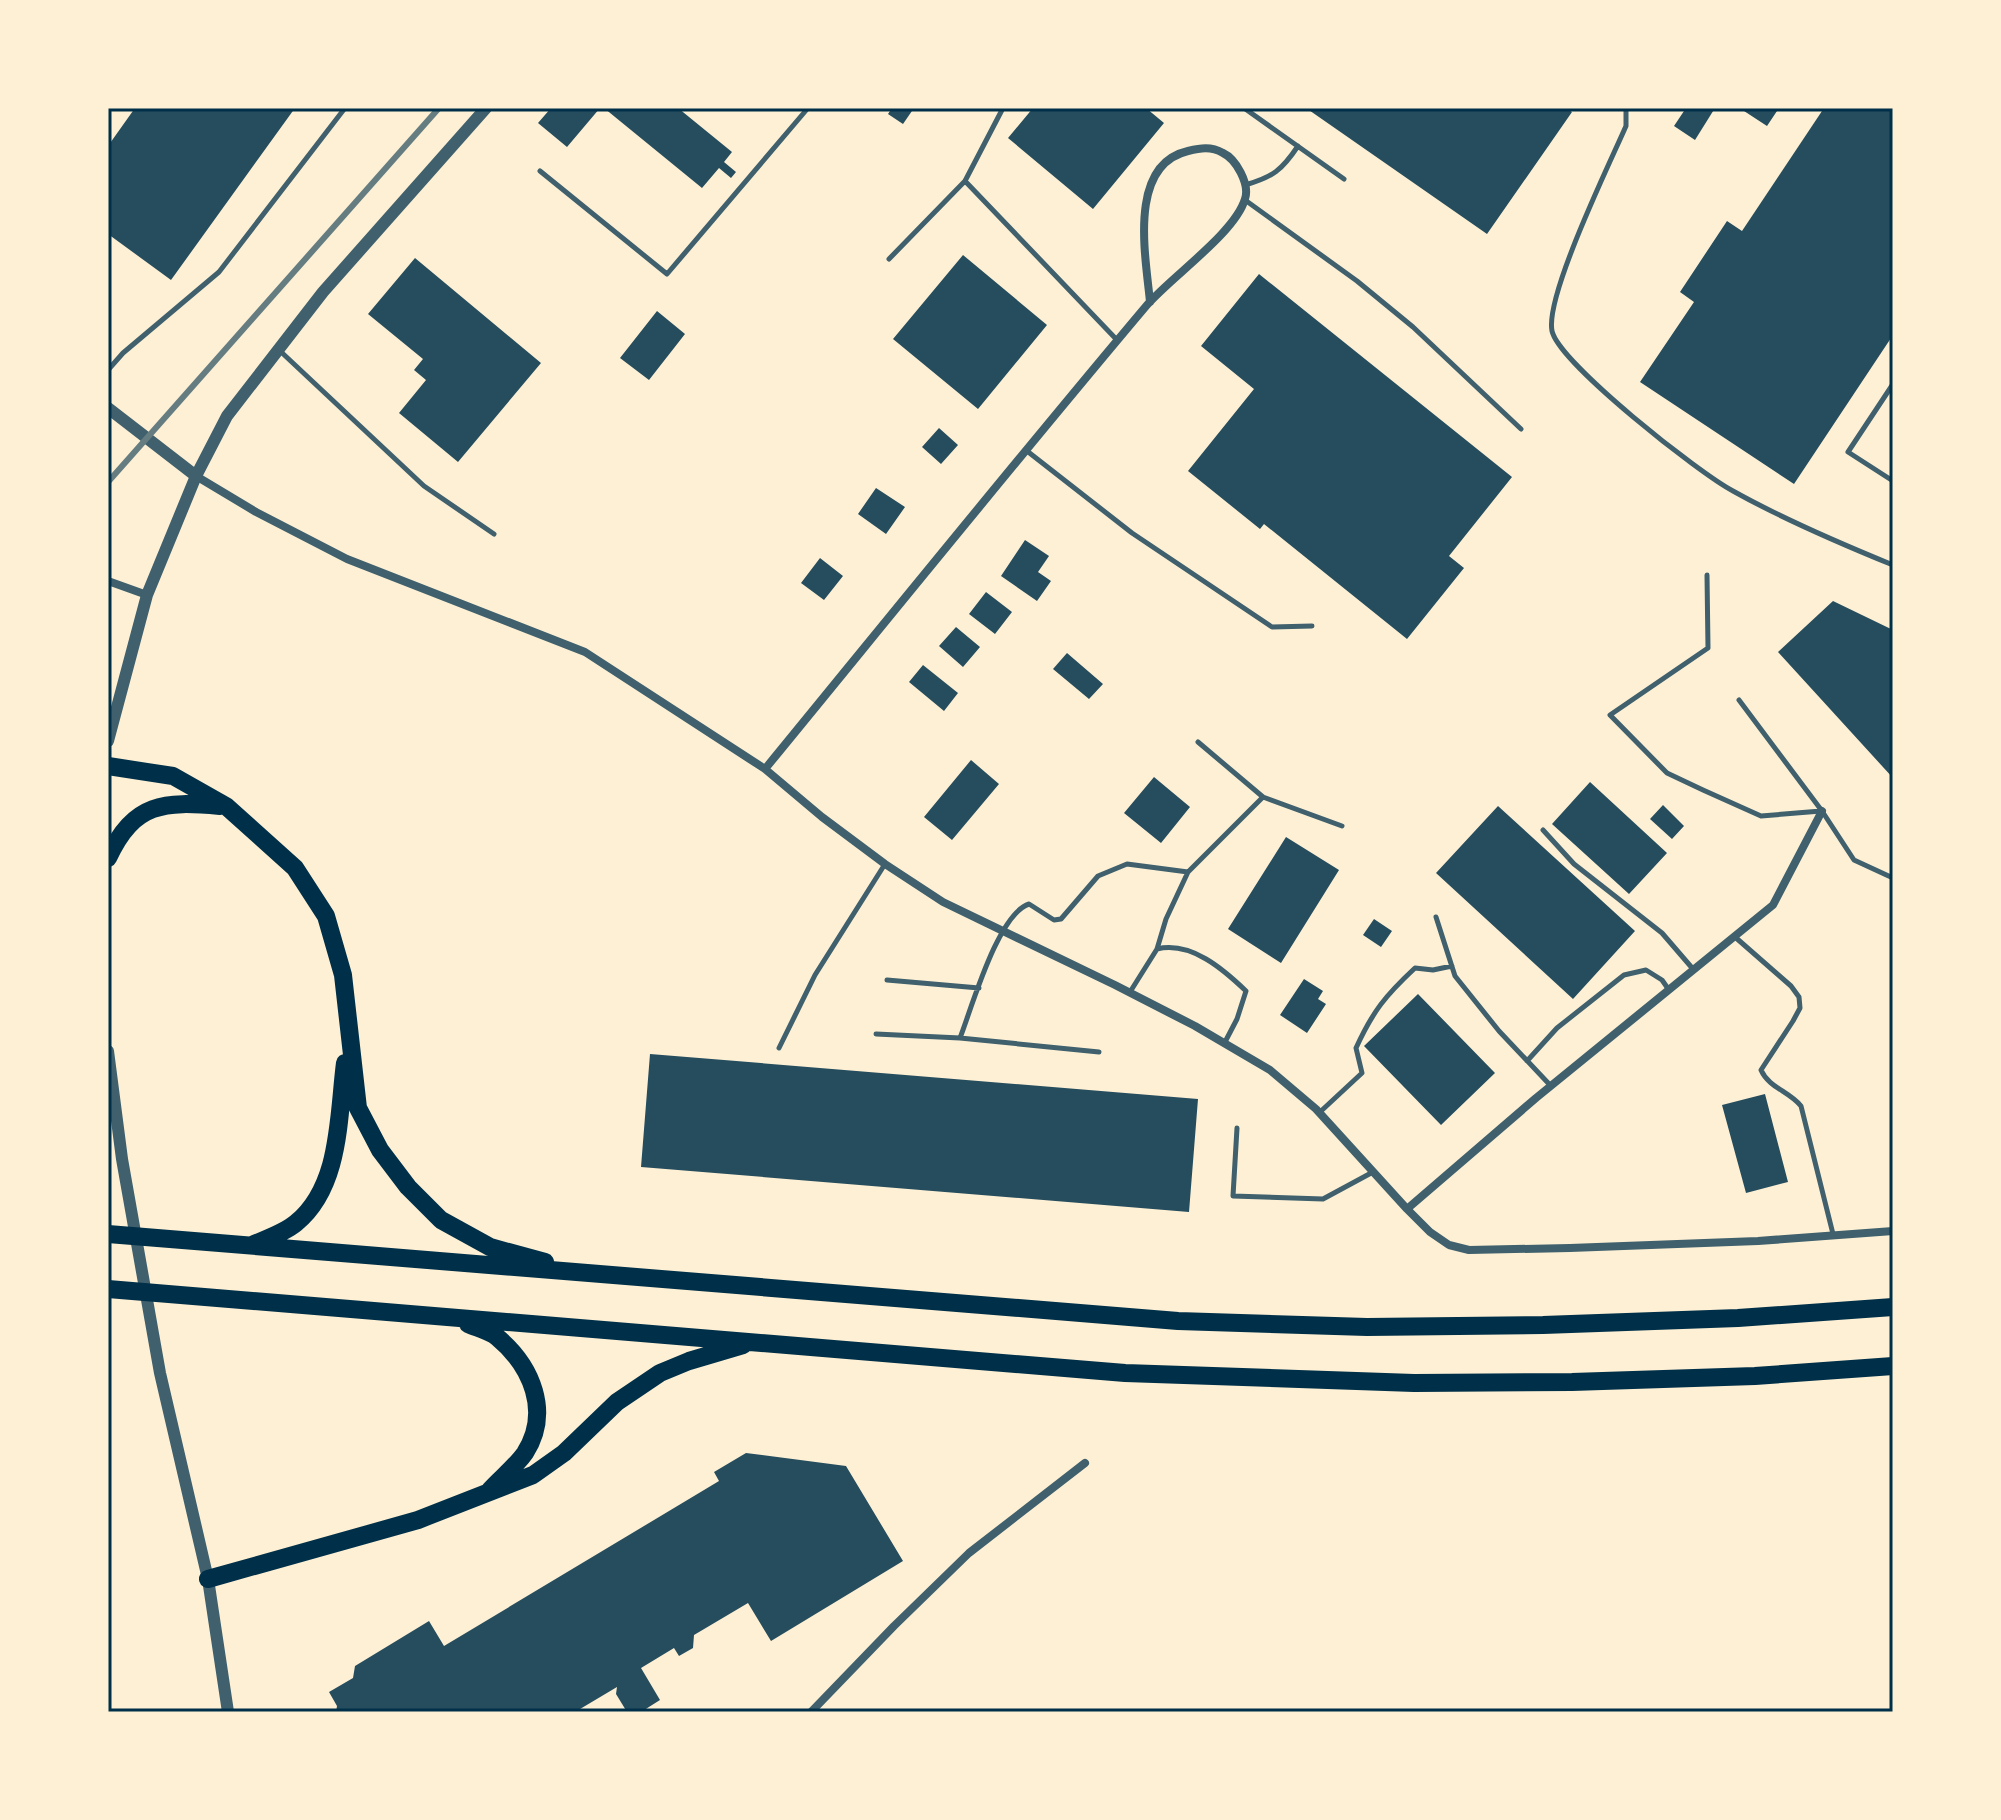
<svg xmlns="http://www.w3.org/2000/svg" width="2001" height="1820" font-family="Arial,sans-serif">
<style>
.building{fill:#264d5e}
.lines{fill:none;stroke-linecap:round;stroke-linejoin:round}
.service{stroke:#3f606c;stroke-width:5}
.minor{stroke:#3f606c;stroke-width:8}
.tertiary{stroke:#3f606c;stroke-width:12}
.motorway{stroke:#003049;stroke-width:18}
.rail{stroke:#657d81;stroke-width:6}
.neatline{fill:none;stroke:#003049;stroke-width:3}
</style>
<rect width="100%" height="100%" fill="#fdf0d5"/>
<path class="building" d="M 135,108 L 295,108 L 171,280 L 108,234 L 108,146 Z
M 551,108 L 600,108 L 567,147 L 538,123 Z
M 604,108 L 678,108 L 732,152 L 724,162 L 736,172 L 731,178 L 719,168 L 702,188 Z
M 892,108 L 914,108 L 903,124 L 888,114 Z
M 1033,108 L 1146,108 L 1164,123 L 1093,209 L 1008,138 Z
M 1306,108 L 1566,108 L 1572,112 L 1487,234 Z
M 1686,108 L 1715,108 L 1695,140 L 1674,126 Z
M 1746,108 L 1779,108 L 1767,126 L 1744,111 Z
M 1824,108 L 1893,108 L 1893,335 L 1794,484 L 1640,382 L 1694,302 L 1680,292 L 1727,221 L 1742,231 Z
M 963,255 L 1047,325 L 978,409 L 893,339 Z
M 415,258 L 541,363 L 458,462 L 399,413 L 426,380 L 414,370 L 423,359 L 368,314 Z
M 1259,274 L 1512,477 L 1449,556 L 1464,568 L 1407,639 L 1264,524 L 1260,529 L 1188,471 L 1254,389 L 1201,346 Z
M 657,311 L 685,334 L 649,380 L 620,358 Z
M 939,428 L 958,445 L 941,464 L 922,447 Z
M 876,488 L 905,507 L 886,534 L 858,514 Z
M 1025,540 L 1049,556 L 1038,572 L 1051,581 L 1037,601 L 1001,576 Z
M 820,558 L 843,576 L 824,600 L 801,583 Z
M 986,592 L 1012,612 L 995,634 L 969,614 Z
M 1833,601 L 1893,630 L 1893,778 L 1778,652 Z
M 956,627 L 980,647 L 963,667 L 939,646 Z
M 1067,653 L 1103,684 L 1089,699 L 1053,669 Z
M 923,665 L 958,693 L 944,711 L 909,682 Z
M 971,760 L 999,784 L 952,840 L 924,817 Z
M 1154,777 L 1190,807 L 1161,843 L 1124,813 Z
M 1590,782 L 1667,853 L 1629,894 L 1552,824 Z
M 1663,805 L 1684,826 L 1672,839 L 1650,819 Z
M 1498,806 L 1635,931 L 1573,999 L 1436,873 Z
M 1286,837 L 1339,870 L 1281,963 L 1228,929 Z
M 1374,919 L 1392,931 L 1381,947 L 1363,935 Z
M 1304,979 L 1323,991 L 1318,999 L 1326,1004 L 1307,1033 L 1280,1015 Z
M 1418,994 L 1495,1073 L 1441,1125 L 1364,1046 Z
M 650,1054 L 1198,1099 L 1189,1212 L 641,1167 Z
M 1765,1094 L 1788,1182 L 1746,1193 L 1722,1105 Z
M 746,1453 L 846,1466 L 903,1561 L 771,1641 L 748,1603 L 694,1635 L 693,1648 L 679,1656 L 674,1648 L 641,1668 L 660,1700 L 641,1712 L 627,1712 L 616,1694 L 617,1687 L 575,1712 L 336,1712 L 337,1706 L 329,1692 L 353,1678 L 355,1666 L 429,1621 L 444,1646 L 719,1481 L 714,1472 Z"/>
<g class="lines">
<path class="service" d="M 1244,108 L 1344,179
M 1626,108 L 1626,126 C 1609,165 1545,296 1552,331 C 1559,363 1700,474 1733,491 C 1783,519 1839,543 1893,565
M 540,171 L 667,274 L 808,108
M 965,181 L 1003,108
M 1245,185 C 1273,177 1282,170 1298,146
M 1245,200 L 1357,281 L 1413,327 L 1521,429
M 889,259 L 965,181 L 1117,340
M 279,350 L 424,486 L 494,534
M 108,370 L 123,353 L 219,272 L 345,108
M 1893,384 L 1848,452 L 1893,481
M 1027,451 L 1132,533 L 1272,627 L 1312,626
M 1707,575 L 1708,648 L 1610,715 L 1667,773 L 1703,790 L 1761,816 L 1821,811
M 1739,700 L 1822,811 L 1854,860 L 1893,878
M 1263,797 L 1342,826
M 1543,830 L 1574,864 L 1662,933 L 1693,969
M 1436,917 L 1455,976 L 1499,1031 L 1550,1085
M 1735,937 L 1791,986 L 1799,997 L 1800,1008 L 1793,1021 L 1761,1070 C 1769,1088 1789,1091 1801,1106 L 1833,1234
M 1157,949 L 1166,919 L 1188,872 L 1263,797 L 1198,742
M 887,980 L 979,988
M 1130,992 L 1157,949 C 1191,941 1223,969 1246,991 L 1237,1019 L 1225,1042
M 876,1034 L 960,1038
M 779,1048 L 815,975 L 885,864
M 1099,1052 L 960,1038 C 972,1007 998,914 1029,904 L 1054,920 L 1061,919 L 1098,876 L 1127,864 L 1188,872
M 1527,1061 L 1557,1028 L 1624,975 L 1646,970 L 1662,980 L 1669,990
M 1320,1112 L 1362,1073 L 1356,1048 C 1373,1011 1385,996 1415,968 L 1433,970 L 1452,966
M 1237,1128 L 1233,1196 L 1323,1199 L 1373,1172"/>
<path class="minor" d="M 196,476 L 256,512 L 347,559 L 585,652 L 765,769 L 822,817 L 885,864 L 943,902 L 1115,985 L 1195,1026 L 1270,1070 L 1316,1109 L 1407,1209 L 1430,1232 L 1449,1245 L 1469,1250 L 1570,1248 L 1758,1241 L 1893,1231
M 108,581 L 147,595
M 765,769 C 892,614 1018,458 1147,305 C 1171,277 1235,233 1245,199 C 1250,184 1236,159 1223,153 C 1211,146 1200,148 1188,151 C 1127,165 1146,258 1150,302
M 1407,1209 L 1536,1098 L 1773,905 L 1822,811
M 811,1712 L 894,1626 L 969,1553 L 1085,1463"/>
<path class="tertiary" d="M 108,408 L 196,476
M 108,741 L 147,595 L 196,476 L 227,416 L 323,292 L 486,108
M 108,1051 L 122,1159 L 160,1373 L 208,1579 L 228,1712"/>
<path class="motorway" d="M 108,766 L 173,776 L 226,806 L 295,868 L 326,916 L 343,975 L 358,1108 L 380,1150 L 408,1187 L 441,1220 L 490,1247 L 545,1262
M 108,858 C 134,802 164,801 220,806
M 108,1234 L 1178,1321 L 1367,1327 L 1543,1325 L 1738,1318 L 1893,1307
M 252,1245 C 266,1239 284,1233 296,1223 C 341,1186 338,1117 345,1063
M 108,1289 L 1125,1373 L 1414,1383 L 1572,1382 L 1755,1376 L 1893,1366
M 468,1324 C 477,1328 489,1331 497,1337 C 532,1366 551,1412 525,1453 C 516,1466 501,1478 490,1490
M 208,1579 L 418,1520 L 533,1475 L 564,1453 L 617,1402 L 660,1373 L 689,1361 L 743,1345"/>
<path class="rail" d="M 108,482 L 439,108"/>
</g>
<rect width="2001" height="1820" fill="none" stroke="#fdf0d5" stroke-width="220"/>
<rect x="110" y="110" width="1781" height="1600" class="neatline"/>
</svg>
